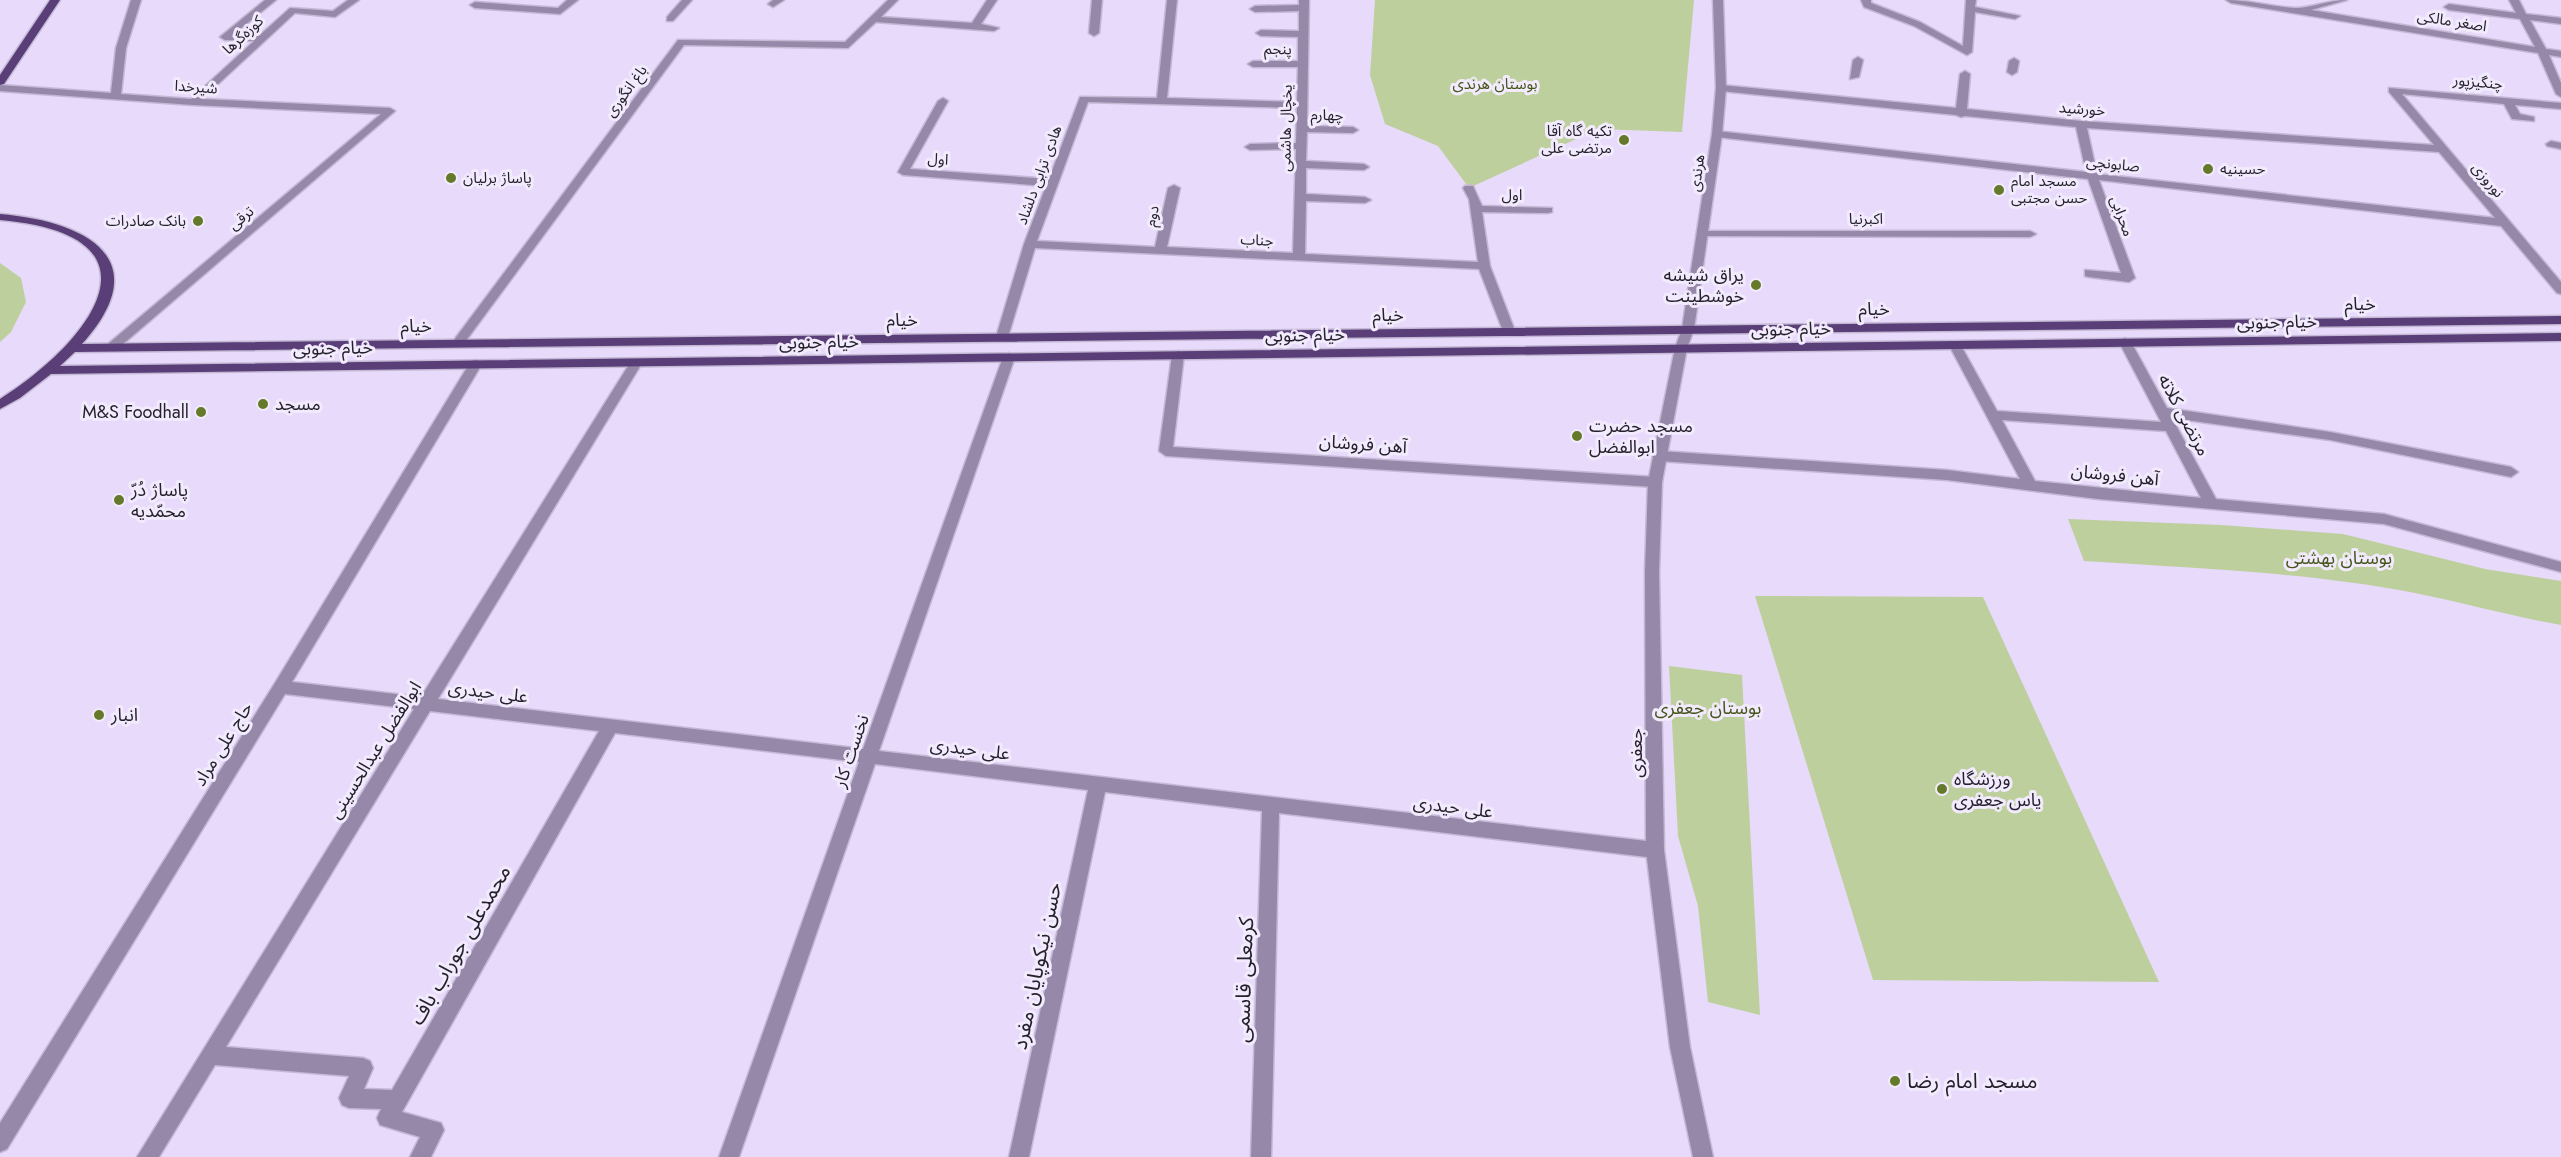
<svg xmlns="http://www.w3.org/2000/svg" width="2561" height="1157" font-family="Jost,'Noto Sans Arabic',sans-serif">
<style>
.green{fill:#becf9e}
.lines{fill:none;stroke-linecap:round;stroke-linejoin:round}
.minor-casing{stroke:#c4b9d5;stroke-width:3}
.tertiary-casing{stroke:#c4b9d5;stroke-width:3}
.primary-casing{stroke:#c4b9d5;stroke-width:3}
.minor{fill:#9688a9;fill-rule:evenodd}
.tertiary{fill:#9688a9;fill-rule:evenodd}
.primary{fill:#5a3e78;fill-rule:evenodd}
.poi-dot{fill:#647a2a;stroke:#f2eafd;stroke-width:2}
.labels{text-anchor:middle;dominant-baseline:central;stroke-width:6;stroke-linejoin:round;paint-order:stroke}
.far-street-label{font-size:15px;fill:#25212c;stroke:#f2eafd}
.far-park-label{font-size:15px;fill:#455519;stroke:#f2eafd}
.far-poi-label{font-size:15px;fill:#25212c;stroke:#f2eafd;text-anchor:start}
.poi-label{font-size:18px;fill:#25212c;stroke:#f2eafd;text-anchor:start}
.street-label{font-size:18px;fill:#25212c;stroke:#f2eafd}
.park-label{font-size:18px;fill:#455519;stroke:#f2eafd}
.near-street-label{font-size:21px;fill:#25212c;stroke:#f2eafd}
.near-poi-label{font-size:21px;fill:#25212c;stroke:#f2eafd;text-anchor:start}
</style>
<rect width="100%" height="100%" fill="#e7dafa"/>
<path class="green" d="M 1375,0 L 1694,0 L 1682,132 L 1598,129 L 1469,188 L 1438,146 L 1385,124 L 1370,75 Z
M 0,263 L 21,278 L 26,302 L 11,332 L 0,342 Z
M 2068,519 L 2221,525 L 2343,534 L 2485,569 L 2561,581 L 2561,625 C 2510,616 2461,602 2410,592 C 2305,572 2191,568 2084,561 Z
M 1755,596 L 1983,597 L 2159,982 L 1873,980 Z
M 1669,666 L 1742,675 L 1760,1015 L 1708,1002 L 1698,906 L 1678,836 Z"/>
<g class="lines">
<defs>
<path id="minor" d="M 131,0 L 141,0 L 126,48 L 121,94 L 191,99 L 254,41 L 225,40 L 220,37 L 265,0 L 276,0 L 234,34 L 260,35 L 290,8 L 333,11 L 348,0 L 359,0 L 335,17 L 295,13 L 202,99 L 390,108 L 395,111 L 116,350 L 108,350 L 108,344 L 381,114 L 193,105 L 0,91 L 0,85 L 111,93 L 116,48 Z
M 567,0 L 578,0 L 560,14 L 475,8 L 470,5 L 475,2 L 558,8 Z
M 682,0 L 692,0 L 673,21 L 667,21 L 667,17 Z
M 773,0 L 784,0 L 773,7 L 768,4 Z
M 888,0 L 898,0 L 881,17 L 972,23 L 987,0 L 997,0 L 981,24 L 999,28 L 994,31 L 876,22 L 848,48 L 684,45 L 462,346 L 454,346 L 454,340 L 678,40 L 845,42 Z
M 1092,0 L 1102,0 L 1099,33 L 1094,36 L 1089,33 Z
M 1167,0 L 1177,0 L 1167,98 L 1297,102 L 1298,67 L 1253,67 L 1248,64 L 1253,61 L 1298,61 L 1298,37 L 1261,36 L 1256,33 L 1261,30 L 1299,31 L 1299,11 L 1255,12 L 1250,9 L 1255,6 L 1299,5 L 1299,0 L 1309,0 L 1307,126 L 1353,127 L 1358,130 L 1353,133 L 1307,132 L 1306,161 L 1364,164 L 1369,167 L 1364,170 L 1306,168 L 1306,194 L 1365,197 L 1371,200 L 1365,203 L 1306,201 L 1305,254 L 1478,262 L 1469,199 L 1463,188 L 1465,186 L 1473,186 L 1482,206 L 1552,208 L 1552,212 L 1548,213 L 1482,212 L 1490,266 L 1515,331 L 1513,334 L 1509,335 L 1503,331 L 1479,269 L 1035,248 L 1008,337 L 1006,340 L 998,340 L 996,337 L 1024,244 L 1046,186 L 903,175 L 898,172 L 938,101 L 943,98 L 948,101 L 910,169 L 1049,179 L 1080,97 L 1157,98 ZM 1088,102 L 1297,108 L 1296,143 L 1250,144 L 1245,147 L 1250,150 L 1296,149 L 1293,253 L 1167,247 L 1180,188 L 1174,185 L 1168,188 L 1155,247 L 1037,241 Z
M 1861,0 L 1871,0 L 1871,3 L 1920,22 L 1963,46 L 1966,0 L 1976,0 L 1975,7 L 2020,16 L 2015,19 L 1975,12 L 1972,52 L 1967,55 L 1914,26 L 1864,7 Z
M 2226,0 C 2250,0 2273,7 2296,8 C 2311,8 2329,0 2347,0 L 2311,10 L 2535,47 L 2520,19 L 2449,10 L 2444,7 L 2449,4 L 2516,13 L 2509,0 L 2519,0 L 2526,14 L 2561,18 L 2561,24 L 2530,20 L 2546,49 L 2561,51 L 2561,57 L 2549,55 L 2561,83 L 2561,97 L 2556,94 L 2538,53 L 2231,3 Z
M 1858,57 L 1863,60 L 1859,77 L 1850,79 L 1853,60 Z
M 2014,58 L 2019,61 L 2017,72 L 2012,75 L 2007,72 L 2009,61 Z
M 1965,71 L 1970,74 L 1967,109 L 2081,121 L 2434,145 L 2389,92 L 2389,88 L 2561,103 L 2561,109 L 2515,105 L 2520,114 L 2534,117 L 2534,121 L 2512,119 L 2504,104 L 2402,94 L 2561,282 L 2561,294 L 2557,293 L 2501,226 L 2099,180 L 2135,278 L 2129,282 L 2089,277 L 2085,276 L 2085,270 L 2121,273 L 2088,179 L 1717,137 L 1712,134 L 1717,131 L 2086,172 L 2076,127 L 1965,116 L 1961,117 L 1956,115 L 1721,91 L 1716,88 L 1721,85 L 1956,108 L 1960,74 ZM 2087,128 L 2439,152 L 2495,218 L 2097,174 Z
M 2551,141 L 2561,143 L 2561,149 L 2547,146 L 2546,144 Z
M 1703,231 L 2030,231 L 2036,234 L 2030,237 L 1699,236 L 1697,234 Z
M 2125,338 L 2131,342 L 2167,408 L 2330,432 L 2511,467 L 2518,472 L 2511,477 L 2330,440 L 2172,418 L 2216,499 L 2384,514 L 2561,562 L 2561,572 L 2384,524 L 2098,499 L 1947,480 L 1659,461 L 1652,456 L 1659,451 L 1947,470 L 2020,479 L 1949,345 L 1951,342 L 1959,342 L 1997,411 L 2161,422 L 2119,342 ZM 2002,420 L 2166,431 L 2201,498 L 2035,481 Z
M 1178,351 L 1184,355 L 1173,447 L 1655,477 L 1662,482 L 1655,487 L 1166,456 L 1159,451 L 1172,355 Z
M 1009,353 L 1015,357 L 879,751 L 1655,842 L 1661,845 L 1664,850 L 1661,855 L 1655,858 L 1279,813 L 1271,1157 L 1251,1157 L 1262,811 L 1105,792 L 1029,1157 L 1009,1157 L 1088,790 L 875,764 L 739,1157 L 719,1157 L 859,762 L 615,733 L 402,1112 L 441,1123 L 444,1130 L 431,1157 L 410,1157 L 420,1137 L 380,1125 L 377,1118 L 381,1109 L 349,1108 L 342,1105 L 339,1098 L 349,1076 L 215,1065 L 159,1157 L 137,1157 L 414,709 L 285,694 L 7,1149 L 0,1152 L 0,1123 L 275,683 L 471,361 L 476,360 L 482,364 L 292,682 L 421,697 L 630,363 L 636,359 L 642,363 L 438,699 L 863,749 L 1003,357 ZM 430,711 L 599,731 L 392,1090 L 364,1089 L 373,1068 L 370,1061 L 363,1058 L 226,1047 Z"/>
<path id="tertiary" d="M 1713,0 L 1723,0 L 1726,88 L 1722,134 L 1694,329 L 1687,348 L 1662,482 L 1659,572 L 1664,850 L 1690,1047 L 1713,1157 L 1693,1157 L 1670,1047 L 1646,850 L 1645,572 L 1648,482 L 1675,348 L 1682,329 L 1712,134 L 1716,88 Z"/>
<path id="primary" d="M 50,0 L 60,0 L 4,84 L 0,85 L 0,75 Z
M 0,214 C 84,221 159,258 82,344 L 2561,316 L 2561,324 L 75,352 L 60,366 L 2561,333 L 2561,341 L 51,374 L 20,398 L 0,409 L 0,399 C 93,340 171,235 0,220 Z"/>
</defs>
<use href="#minor" class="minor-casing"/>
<use href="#tertiary" class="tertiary-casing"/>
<use href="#primary" class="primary-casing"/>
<use href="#minor" class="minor"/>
<use href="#tertiary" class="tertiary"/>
<use href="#primary" class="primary"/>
</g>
<g class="poi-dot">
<circle cx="1624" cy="140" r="6"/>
<circle cx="2208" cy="169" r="6"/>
<circle cx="451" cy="178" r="6"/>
<circle cx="1999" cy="190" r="6"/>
<circle cx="198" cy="221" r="6"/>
<circle cx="1756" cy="285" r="6"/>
<circle cx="263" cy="404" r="6"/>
<circle cx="201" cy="412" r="6"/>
<circle cx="1577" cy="436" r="6"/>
<circle cx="119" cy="500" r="6"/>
<circle cx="99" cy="715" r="6"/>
<circle cx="1942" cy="789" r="6"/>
<circle cx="1895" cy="1081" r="6"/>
</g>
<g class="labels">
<g class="far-street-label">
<text transform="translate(2452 21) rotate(9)">اصغر مالکی</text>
<text transform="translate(243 35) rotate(-43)">کوزه‌گرها</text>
<text transform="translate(1278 49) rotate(1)">پنجم</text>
<text transform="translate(2478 82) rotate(5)">چنگیزپور</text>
<text transform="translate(196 87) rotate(4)">شیرخدا</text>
<text transform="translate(626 91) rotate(-54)">باغ انگوری</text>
<text transform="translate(2082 109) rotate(4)">خورشید</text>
<text transform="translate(1327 115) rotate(1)">چهارم</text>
<text transform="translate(1286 128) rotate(-89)">یخچال هاشمی</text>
<text transform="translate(938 159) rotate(4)">اول</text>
<text transform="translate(2113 164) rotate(6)">صابونچی</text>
<text transform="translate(1697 173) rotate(-82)">هرندی</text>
<text transform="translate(1039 175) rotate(-70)">هادی ترابی دلشاد</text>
<text transform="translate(2488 180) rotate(50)">نوروزی</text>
<text transform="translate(1512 195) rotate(1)">اول</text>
<text transform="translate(1152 216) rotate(-78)">دوم</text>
<text transform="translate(2122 216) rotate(70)">محرابی</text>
<text transform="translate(241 218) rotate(-40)">ترقی</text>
<text x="1866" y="219">اکبرنیا</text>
<text transform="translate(1257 240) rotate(3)">جناب</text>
</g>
<g class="far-park-label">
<text x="1495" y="84">بوستان هرندی</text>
</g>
<g class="far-poi-label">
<text x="1612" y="131" text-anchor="end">تکیه گاه آقا<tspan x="1612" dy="17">مرتضی علی</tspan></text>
<text x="2220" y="169">حسینیه</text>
<text x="463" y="178">پاساژ برلیان</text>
<text x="2011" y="181">مسجد امام<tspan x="2011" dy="17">حسن مجتبی</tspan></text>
<text x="186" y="221" text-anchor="end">بانک صادرات</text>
</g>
<g class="poi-label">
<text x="1744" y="275" text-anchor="end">یراق شیشه<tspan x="1744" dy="21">خوشطینت</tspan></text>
<text x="275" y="404">مسجد</text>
<text x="189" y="412" text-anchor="end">M&amp;S Foodhall</text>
<text x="1589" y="426">مسجد حضرت<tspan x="1589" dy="21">ابوالفضل</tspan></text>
<text x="131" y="490">پاساژ دُرّ<tspan x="131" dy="21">محمّدیه</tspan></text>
<text x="111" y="715">انبار</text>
<text x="1954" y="779">ورزشگاه<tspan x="1954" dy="21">یاس جعفری</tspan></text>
</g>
<g class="street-label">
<text transform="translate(2360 304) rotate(-1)">خیام</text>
<text transform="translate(1874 309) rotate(-1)">خیام</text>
<text transform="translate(1388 315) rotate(-1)">خیام</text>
<text transform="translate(902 320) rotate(-1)">خیام</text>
<text transform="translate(2277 322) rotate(-1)">خیام جنوبی</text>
<text transform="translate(416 326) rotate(-1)">خیام</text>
<text transform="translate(1791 329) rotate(-1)">خیام جنوبی</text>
<text transform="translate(1305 335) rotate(-1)">خیام جنوبی</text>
<text transform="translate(819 342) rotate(-1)">خیام جنوبی</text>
<text transform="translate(333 348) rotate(-1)">خیام جنوبی</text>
<text transform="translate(2184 415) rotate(62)">مرتضی کلاته</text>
<text transform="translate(1363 444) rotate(4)">آهن فروشان</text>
<text transform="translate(2115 475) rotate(6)">آهن فروشان</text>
<text transform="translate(488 692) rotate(7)">علی حیدری</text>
<text transform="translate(223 744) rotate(-58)">حاج علی مراد</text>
<text transform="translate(970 749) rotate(7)">علی حیدری</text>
<text transform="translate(375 750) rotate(-58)">ابوالفضل عبدالحسینی</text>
<text transform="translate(851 751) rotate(-71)">نخست کار</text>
<text transform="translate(1636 753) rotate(-90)">جعفری</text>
<text transform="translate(1453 807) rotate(7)">علی حیدری</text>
</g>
<g class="park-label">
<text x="2339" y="558">بوستان بهشتی</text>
<text x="1708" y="708">بوستان جعفری</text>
</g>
<g class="near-street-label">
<text transform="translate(460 945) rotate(-60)">محمدعلی جوراب باف</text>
<text transform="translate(1037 966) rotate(-78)">حسن نیکوپایان مفرد</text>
<text transform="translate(1244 980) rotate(-88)">کرمعلی قاسمی</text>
</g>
<g class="near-poi-label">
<text x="1907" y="1081">مسجد امام رضا</text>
</g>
</g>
</svg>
